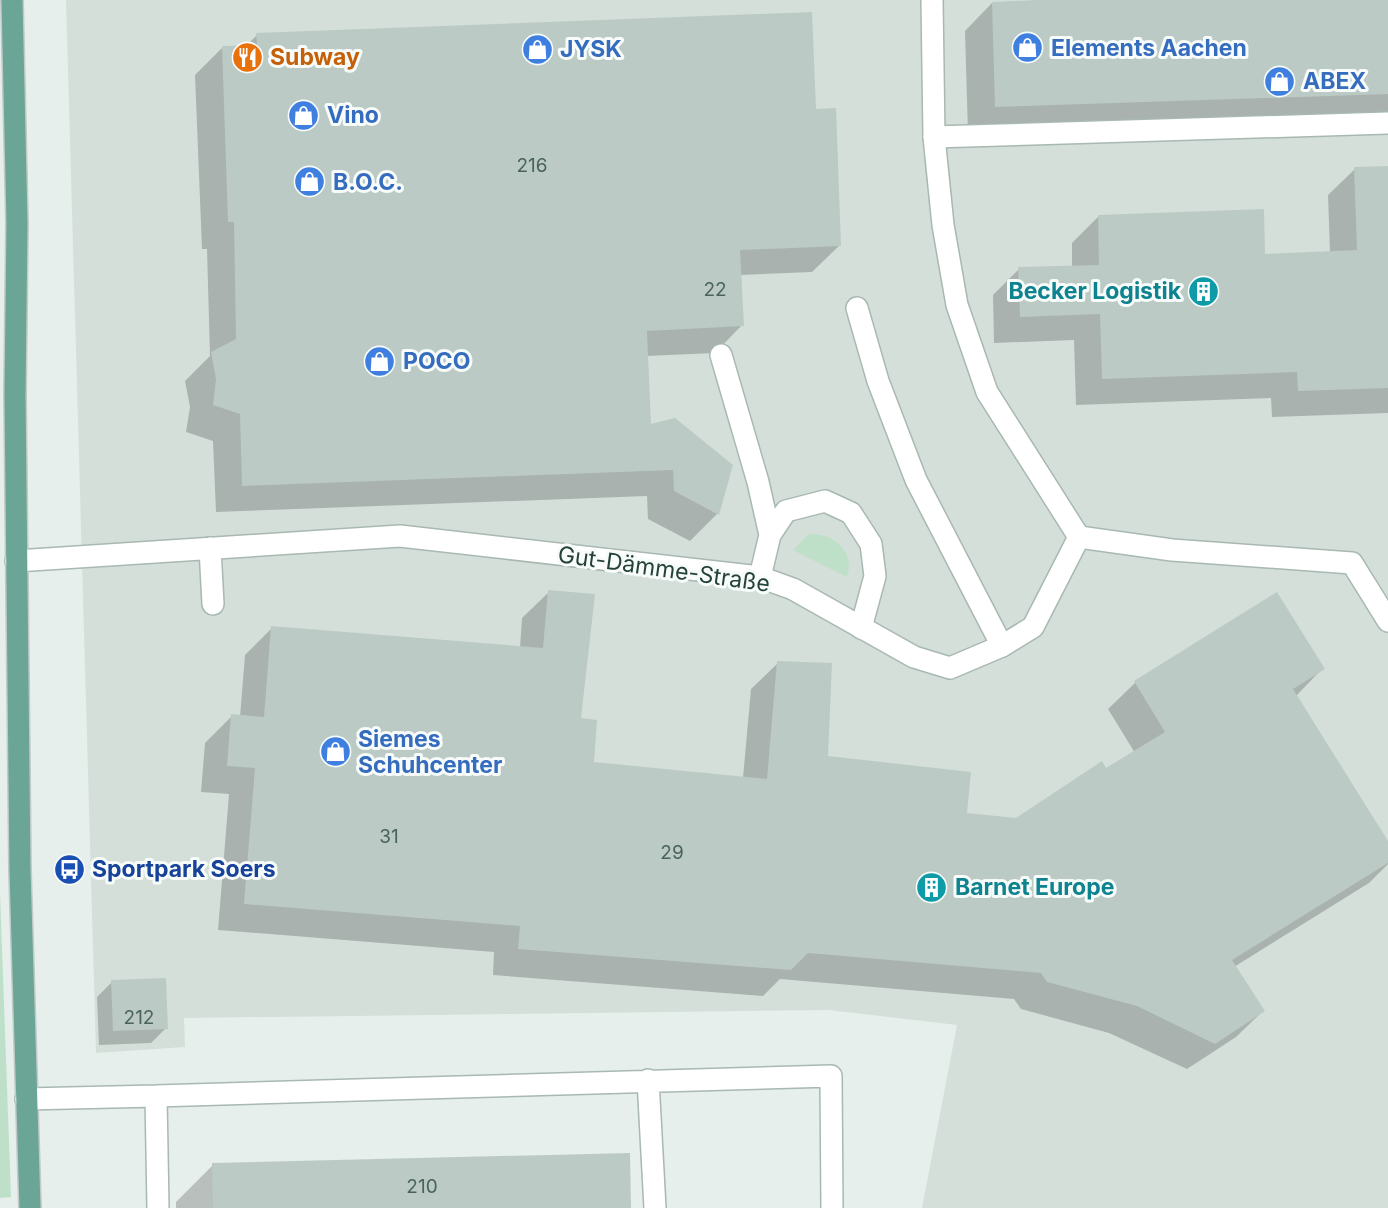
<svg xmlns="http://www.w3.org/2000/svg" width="1388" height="1208" font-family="Inter,sans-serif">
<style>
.built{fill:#d4dfda}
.green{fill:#bfe0c8}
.shadow{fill:#0003}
.building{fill:#bbcac4}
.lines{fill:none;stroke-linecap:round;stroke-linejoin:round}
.service-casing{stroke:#a8b8b2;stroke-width:24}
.minor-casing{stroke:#a8b8b2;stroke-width:24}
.primary-casing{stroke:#c2cac8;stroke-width:24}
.service{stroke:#fff;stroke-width:21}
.minor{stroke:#fff;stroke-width:21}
.primary{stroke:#6aa596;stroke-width:21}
.labels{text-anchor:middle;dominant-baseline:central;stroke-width:6;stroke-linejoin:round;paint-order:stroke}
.number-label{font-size:19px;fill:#4a645c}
.shop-label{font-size:23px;font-weight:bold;fill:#366cbe;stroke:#f7fbf9;text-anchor:start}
.food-label{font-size:23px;font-weight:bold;fill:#c56008;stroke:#f7fbf9;text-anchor:start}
.culture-label{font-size:23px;font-weight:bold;fill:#0d838f;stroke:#f7fbf9;text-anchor:end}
.street-label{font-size:23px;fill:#24423a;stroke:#f7fbf9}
.transit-label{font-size:23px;font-weight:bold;fill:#164399;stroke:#f7fbf9;text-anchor:start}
</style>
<rect width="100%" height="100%" fill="#e6efeb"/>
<path class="built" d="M 66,0 L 1388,0 L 1388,1208 L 922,1208 L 957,1025 L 829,1010 L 184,1018 L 185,1047 L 96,1053 Z"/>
<path class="green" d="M 809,534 C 833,533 856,551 847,577 L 793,550 Z
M 0,893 L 11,1197 L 0,1198 Z"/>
<path class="shadow" d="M 1090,0 L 1388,0 L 1388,120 L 968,134 L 965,31 L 992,3 Z
M 257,35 L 814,111 L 840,245 L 812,272 L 740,275 L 742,325 L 715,353 L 646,356 L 649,427 L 731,466 L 717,514 L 690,541 L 648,519 L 647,496 L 216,512 L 213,441 L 186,432 L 190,407 L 185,381 L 210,356 L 207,249 L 202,249 L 195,75 L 222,48 L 245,47 Z
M 1388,168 L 1388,413 L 1272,417 L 1271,398 L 1076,405 L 1074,340 L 994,343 L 993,295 L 1019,269 L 1072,267 L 1072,243 L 1098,217 L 1264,256 L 1330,253 L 1328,195 L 1355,169 Z
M 549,592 L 592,764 L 743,778 L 751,689 L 778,663 L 826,758 L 965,815 L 1017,819 L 1135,753 L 1108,709 L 1135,683 L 1276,595 L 1322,669 L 1296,696 L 1388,845 L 1388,864 L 1369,883 L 1234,967 L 1263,1011 L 1236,1037 L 1187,1069 L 1109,1033 L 1021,1009 L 1014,999 L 780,979 L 763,996 L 493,975 L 494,952 L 218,930 L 229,794 L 201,792 L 205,743 L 232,716 L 240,717 L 245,655 L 272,628 L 520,648 L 522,618 Z
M 112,982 L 166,1028 L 151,1043 L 99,1045 L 97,997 Z
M 213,1165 L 629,1208 L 176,1208 L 176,1202 Z"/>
<path class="building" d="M 1038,0 L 1388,0 L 1388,94 L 995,107 L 992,2 Z
M 812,12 L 816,109 L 836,108 L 841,246 L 740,250 L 744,326 L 647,331 L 651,424 L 675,418 L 733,465 L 719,515 L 674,491 L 673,470 L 242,486 L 240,414 L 213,405 L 216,379 L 211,352 L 236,339 L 234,222 L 228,222 L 222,46 L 257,45 L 256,33 Z
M 1388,166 L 1388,388 L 1298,391 L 1297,372 L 1102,379 L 1100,314 L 1020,317 L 1018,267 L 1099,265 L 1098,215 L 1264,209 L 1265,254 L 1357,250 L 1354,167 Z
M 548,590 L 595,594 L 581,718 L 597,720 L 594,762 L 767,779 L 777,661 L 832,663 L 828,756 L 971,772 L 967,813 L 1016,818 L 1102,761 L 1106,768 L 1165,732 L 1134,681 L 1277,592 L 1325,669 L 1293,689 L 1388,841 L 1388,863 L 1232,960 L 1265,1011 L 1215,1044 L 1137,1006 L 1047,982 L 1041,973 L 808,953 L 791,970 L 518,949 L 520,926 L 244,904 L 255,768 L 227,766 L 231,714 L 264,717 L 271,626 L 543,648 Z
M 166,978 L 168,1029 L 113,1031 L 111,980 Z
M 630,1153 L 631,1208 L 213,1208 L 212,1163 Z"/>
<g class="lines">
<defs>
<path id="service" d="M 934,137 L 1388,123
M 857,308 L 878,381 L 916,480 L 1002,646
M 721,355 L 758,482 L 770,535 L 760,577
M 770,535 L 786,511 L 825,501 L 851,513 L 871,544 L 875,576 L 861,628
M 1079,537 L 1172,550 L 1352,563 L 1388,621
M 210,548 L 213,604
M 648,1080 L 655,1208
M 156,1096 L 831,1076 L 832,1208
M 26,1099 L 156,1096 L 158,1208"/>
<path id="minor" d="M 16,561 L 400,536 L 760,577 L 793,589 L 914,657 L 950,668 L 1002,646 L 1033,627 L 1079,537 L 987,392 L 957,305 L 943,225 L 934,137 L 932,0"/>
<path id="primary" d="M 12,0 L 17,223 L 15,394 L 20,871 L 30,1208"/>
</defs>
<use href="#service" class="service-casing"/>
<use href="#minor" class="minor-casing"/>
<use href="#primary" class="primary-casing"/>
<use href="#service" class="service"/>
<use href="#minor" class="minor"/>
<use href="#primary" class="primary"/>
</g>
<defs>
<symbol id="shop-disc" viewBox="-11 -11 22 22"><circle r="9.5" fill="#3f7fe0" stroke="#f7fbf9"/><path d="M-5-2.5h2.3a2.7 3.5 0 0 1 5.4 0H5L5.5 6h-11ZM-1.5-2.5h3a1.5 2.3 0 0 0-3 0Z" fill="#fff"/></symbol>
<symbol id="restaurant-disc" viewBox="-11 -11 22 22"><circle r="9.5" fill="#e8710a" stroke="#f7fbf9"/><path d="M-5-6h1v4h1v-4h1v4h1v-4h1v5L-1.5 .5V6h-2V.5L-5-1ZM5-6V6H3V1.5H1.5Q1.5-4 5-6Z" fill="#fff"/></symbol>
<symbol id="building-disc" viewBox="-11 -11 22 22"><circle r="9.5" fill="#0f9aa8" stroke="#f7fbf9"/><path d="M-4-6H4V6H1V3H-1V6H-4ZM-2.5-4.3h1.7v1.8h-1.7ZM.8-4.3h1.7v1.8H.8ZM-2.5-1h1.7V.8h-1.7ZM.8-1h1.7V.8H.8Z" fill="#fff"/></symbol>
<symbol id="bus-disc" viewBox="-11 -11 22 22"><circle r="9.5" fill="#1a4fb4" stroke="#f7fbf9"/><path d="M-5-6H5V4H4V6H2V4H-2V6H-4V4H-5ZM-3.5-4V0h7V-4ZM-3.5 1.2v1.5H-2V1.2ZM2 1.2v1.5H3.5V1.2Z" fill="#fff"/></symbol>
</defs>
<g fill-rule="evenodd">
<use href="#shop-disc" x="1010" y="30" width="35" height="35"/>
<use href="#shop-disc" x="520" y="32" width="35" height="35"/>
<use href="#restaurant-disc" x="230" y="40" width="35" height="35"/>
<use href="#shop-disc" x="1262" y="64" width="35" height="35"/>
<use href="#shop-disc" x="286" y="98" width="35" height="35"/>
<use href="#shop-disc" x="292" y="164" width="35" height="35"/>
<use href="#building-disc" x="1186" y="274" width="35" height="35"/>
<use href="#shop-disc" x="362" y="344" width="35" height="35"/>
<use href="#shop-disc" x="318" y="734" width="35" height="35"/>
<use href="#bus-disc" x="52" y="852" width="35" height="35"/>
<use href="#building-disc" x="914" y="870" width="35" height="35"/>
</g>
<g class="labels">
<g class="number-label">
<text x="532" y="165">216</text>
<text x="715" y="289">22</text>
<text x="389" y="836">31</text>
<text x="672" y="852">29</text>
<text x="139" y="1017">212</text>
<text x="422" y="1186">210</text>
</g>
<g class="shop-label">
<text x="1051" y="48">Elements Aachen</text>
<text x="560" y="49">JYSK</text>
<text x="1303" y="81">ABEX</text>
<text x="327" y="115">Vino</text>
<text x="333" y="182">B.O.C.</text>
<text x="403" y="361">POCO</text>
<text x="358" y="739">Siemes<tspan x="358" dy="26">Schuhcenter</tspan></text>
</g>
<g class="food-label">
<text x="270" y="57">Subway</text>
</g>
<g class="culture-label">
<text x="1181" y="291">Becker Logistik</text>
<text x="955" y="887" text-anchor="start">Barnet Europe</text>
</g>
<g class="street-label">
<text transform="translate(664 569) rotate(8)">Gut-Dämme-Straße</text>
</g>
<g class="transit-label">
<text x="92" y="869">Sportpark Soers</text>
</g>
</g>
</svg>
